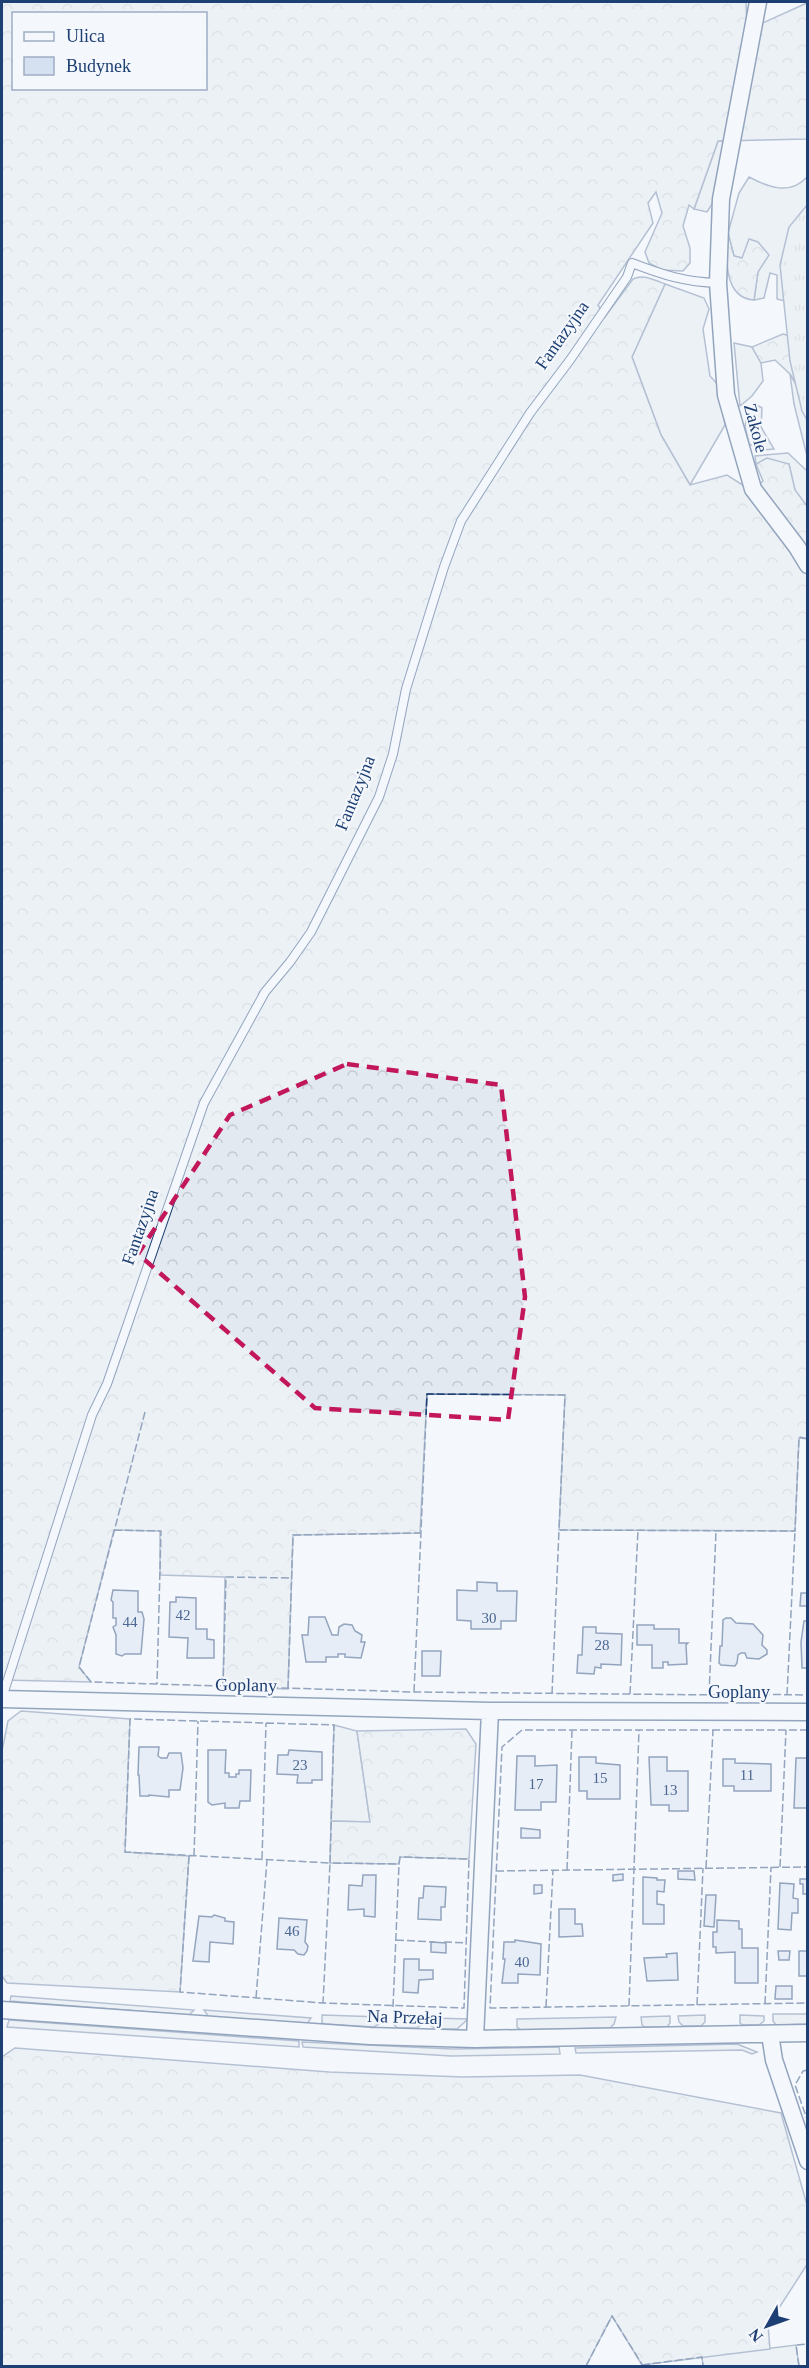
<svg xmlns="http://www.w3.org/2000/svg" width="809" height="2368" font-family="'Times New Roman',serif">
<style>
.grass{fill:#e3e9f0;stroke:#687fa3;stroke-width:1.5}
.forest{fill:url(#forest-crowns);stroke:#687fa3;stroke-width:1.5;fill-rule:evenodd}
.park{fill:url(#park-tufts);stroke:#687fa3;stroke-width:1.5}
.building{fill:#d5e0f0;stroke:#1d3f73;stroke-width:1.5}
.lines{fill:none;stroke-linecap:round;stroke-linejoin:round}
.service-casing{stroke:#1d3f73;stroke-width:10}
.minor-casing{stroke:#1d3f73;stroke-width:19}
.service{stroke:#f4f7fb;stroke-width:8}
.minor{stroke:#f4f7fb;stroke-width:16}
.fence{stroke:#1d3f73;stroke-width:1.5;stroke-dasharray:8 3;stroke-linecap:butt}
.marked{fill:none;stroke:#c2185b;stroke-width:4.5;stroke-dasharray:12 8;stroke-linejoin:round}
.labels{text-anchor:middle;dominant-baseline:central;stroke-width:4.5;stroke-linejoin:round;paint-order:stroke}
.number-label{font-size:15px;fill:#4b6792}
.street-label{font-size:18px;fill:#1d3f73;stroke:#f4f7fb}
</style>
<defs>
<pattern id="forest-crowns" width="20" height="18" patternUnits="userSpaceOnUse" patternTransform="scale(1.5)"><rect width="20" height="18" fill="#e3e9f0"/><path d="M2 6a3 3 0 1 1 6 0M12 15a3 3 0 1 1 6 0" fill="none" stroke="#c2c9d1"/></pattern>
<pattern id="park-tufts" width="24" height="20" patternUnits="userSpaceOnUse" patternTransform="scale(1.5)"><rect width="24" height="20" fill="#e3e9f0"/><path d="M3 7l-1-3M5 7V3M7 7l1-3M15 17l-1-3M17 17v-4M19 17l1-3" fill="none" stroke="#c2c9d1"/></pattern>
</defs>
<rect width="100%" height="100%" fill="#f4f7fb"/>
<path class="grass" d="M 718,141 L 727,141 L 712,204 L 707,212 L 694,209 Z
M 749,177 C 768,187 790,196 807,177 L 807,232 L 796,304 L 777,299 L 777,275 L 770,273 L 764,298 L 754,300 L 758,272 L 742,258 L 734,256 L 728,233 L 739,193 Z
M 665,284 L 704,298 L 709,309 L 703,329 L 710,376 L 719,386 L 725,425 L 690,485 L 661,435 L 632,357 Z
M 734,343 L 752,347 L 761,363 L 763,381 L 752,396 L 740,406 Z
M 790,374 L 807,405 L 807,456 L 794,404 Z
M 757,405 L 762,408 L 761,427 L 774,449 L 762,450 L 749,444 L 745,427 L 747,413 Z
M 788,453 L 807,471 L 807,522 L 800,513 L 789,464 L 756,464 L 755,456 Z
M 334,1725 L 357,1731 L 370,1822 L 331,1821 Z
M 11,1996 L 194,2010 L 189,2015 L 10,2001 Z
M 204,2010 L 311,2018 L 307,2024 L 209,2017 Z
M 773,2014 L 807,2014 L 807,2024 L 776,2025 L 773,2021 Z
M 322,2015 L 381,2017 L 379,2024 L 374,2027 L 325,2024 L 322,2023 Z
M 705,2015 L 705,2022 L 701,2026 L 683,2026 L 679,2022 L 678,2016 Z
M 740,2015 L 764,2016 L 764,2021 L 759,2025 L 743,2025 L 740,2023 Z
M 670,2016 L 670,2023 L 667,2027 L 645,2027 L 642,2025 L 641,2017 Z
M 394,2017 L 422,2018 L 422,2024 L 417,2028 L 397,2028 L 393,2023 Z
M 616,2017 L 614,2024 L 610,2028 L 521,2030 L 517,2027 L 517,2019 Z
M 431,2018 L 468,2019 L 457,2029 L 436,2029 L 430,2025 Z
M 9,2020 L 299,2041 L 299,2047 L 7,2027 Z
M 302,2042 L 453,2049 L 559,2047 L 560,2054 L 451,2056 L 303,2047 Z
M 737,2044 L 757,2052 L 752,2054 L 742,2050 L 576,2053 L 575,2048 Z
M 796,2345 L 799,2366 L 703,2366 L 702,2357 Z"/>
<path class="forest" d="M 2,2 L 746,2 L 747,30 L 807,3 L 807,139 L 718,141 L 694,209 L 689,205 L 683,226 L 690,248 L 690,263 L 683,271 L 662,270 L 649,263 L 645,252 L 662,213 L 656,192 L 648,203 L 653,223 L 598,305 L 605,317 L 633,279 C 644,274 655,280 665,284 L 632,357 L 661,435 L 690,485 L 727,475 L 752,491 L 763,481 L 756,464 L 767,458 L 789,464 L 795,490 L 807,506 L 808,1439 L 799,1438 L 795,1531 L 559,1530 L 565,1395 L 427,1394 L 420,1533 L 293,1535 L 288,1689 L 223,1687 L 225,1577 L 160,1575 L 160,1531 L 114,1530 L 79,1667 L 91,1682 L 2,1680 ZM 14,14 L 206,14 L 206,88 L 14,88 Z
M 728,233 L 734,256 L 742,258 L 749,239 L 758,242 L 769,255 L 758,272 L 754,300 C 723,298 726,257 728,233 Z
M 783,334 L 807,341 L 804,395 L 790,374 L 775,360 L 761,363 L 752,347 Z
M 21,1711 L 130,1719 L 125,1852 L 189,1856 L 180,1992 L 7,1983 L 2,1976 L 2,1751 L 8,1721 Z
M 466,1729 L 476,1744 L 469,1859 L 400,1857 L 399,1864 L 330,1863 L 331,1821 L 370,1822 L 357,1731 Z
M 15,2048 L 329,2072 L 463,2077 L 580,2075 L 781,2113 L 807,2205 L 808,2263 L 768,2325 L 770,2349 L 642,2365 L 612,2316 L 586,2366 L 2,2366 L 2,2057 Z"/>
<path class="park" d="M 807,205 L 808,206 L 807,420 L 802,411 L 790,361 L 780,265 L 789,227 Z"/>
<path class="building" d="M 477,1582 L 497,1583 L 497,1591 L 517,1591 L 516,1621 L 501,1621 L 501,1629 L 471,1629 L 471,1621 L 457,1620 L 457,1590 L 477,1591 Z
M 113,1590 L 138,1591 L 138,1612 L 142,1612 L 144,1619 L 141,1654 L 125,1654 L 122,1656 L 116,1654 L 116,1635 L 113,1627 L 116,1625 L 116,1618 L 113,1618 L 113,1602 L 111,1600 Z
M 801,1593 L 808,1593 L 808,1606 L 800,1606 Z
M 176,1597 L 196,1598 L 196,1629 L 207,1629 L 207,1639 L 214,1640 L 214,1658 L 187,1658 L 188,1638 L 169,1637 L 170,1602 L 176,1602 Z
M 309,1617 L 325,1617 L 332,1635 L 338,1635 L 339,1627 L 344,1624 L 352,1625 L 355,1631 L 362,1635 L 361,1642 L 365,1642 L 361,1658 L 345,1657 L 345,1654 L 338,1654 L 338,1657 L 326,1657 L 326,1662 L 306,1662 L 302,1635 L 308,1635 Z
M 726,1618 L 731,1618 L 736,1623 L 753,1624 L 763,1635 L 762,1645 L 767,1650 L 767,1654 L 759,1659 L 747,1658 L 745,1653 L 741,1653 L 738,1655 L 737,1663 L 735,1666 L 721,1665 L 719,1663 L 720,1646 L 722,1646 L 723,1620 Z
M 804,1621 L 808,1621 L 808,1668 L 802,1668 L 801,1642 Z
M 637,1625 L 654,1625 L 654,1629 L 679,1629 L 679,1643 L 688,1643 L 686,1645 L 687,1664 L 668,1665 L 668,1662 L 663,1662 L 663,1668 L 652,1668 L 652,1645 L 637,1645 Z
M 583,1627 L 596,1627 L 596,1633 L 622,1634 L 621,1665 L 601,1664 L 601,1668 L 595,1667 L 594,1674 L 577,1673 L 578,1655 L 582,1655 Z
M 422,1651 L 441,1651 L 440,1676 L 422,1676 Z
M 139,1747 L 159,1747 L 158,1756 L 161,1758 L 167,1758 L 169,1753 L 181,1753 L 183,1768 L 180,1790 L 169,1790 L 169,1797 L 149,1795 L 149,1796 L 140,1796 L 139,1775 L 138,1775 Z
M 208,1750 L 226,1750 L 225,1773 L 229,1773 L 229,1777 L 236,1777 L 236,1774 L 239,1774 L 239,1770 L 251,1770 L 250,1801 L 240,1801 L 239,1808 L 225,1808 L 225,1803 L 212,1805 L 208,1802 Z
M 289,1750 L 322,1752 L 322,1780 L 312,1780 L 312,1783 L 297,1783 L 298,1775 L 277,1774 L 278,1755 L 288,1755 Z
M 517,1756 L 535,1756 L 535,1766 L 557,1765 L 556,1802 L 541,1802 L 541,1810 L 515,1810 Z
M 579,1757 L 596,1757 L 596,1763 L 620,1765 L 620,1799 L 587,1799 L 587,1791 L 579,1791 Z
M 649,1757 L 667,1757 L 667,1771 L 688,1771 L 688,1811 L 669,1811 L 669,1805 L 651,1805 Z
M 796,1758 L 808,1758 L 808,1808 L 794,1808 Z
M 723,1759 L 735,1759 L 735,1763 L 771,1764 L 771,1791 L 734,1791 L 734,1786 L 723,1786 Z
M 521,1828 L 540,1830 L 540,1838 L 521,1838 Z
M 678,1871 L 694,1871 L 695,1880 L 678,1879 Z
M 623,1874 L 623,1880 L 613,1881 L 613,1875 Z
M 363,1875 L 376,1875 L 375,1917 L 364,1916 L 364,1909 L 348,1910 L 349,1885 L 362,1886 Z
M 643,1877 L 657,1878 L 657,1880 L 665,1880 L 664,1892 L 657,1891 L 657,1904 L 664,1905 L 664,1924 L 643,1924 Z
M 800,1879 L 808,1879 L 808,1894 L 803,1894 L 803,1884 L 800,1884 Z
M 780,1883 L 794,1884 L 793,1898 L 798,1899 L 798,1913 L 792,1913 L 791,1930 L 778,1929 Z
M 534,1885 L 542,1885 L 542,1893 L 534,1894 Z
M 424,1886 L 446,1887 L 445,1907 L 441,1907 L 441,1920 L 418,1919 L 419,1898 L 423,1898 Z
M 706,1895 L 716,1895 L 714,1927 L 704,1926 Z
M 559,1909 L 575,1909 L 575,1924 L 582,1924 L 583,1936 L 559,1937 Z
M 214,1915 L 225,1918 L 225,1921 L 234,1922 L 233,1944 L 210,1942 L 209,1962 L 193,1961 L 199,1916 L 212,1917 Z
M 279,1918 L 307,1920 L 305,1942 L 308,1946 L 307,1951 L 304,1955 L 298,1954 L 294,1950 L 277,1949 Z
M 717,1920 L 739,1921 L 739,1929 L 742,1929 L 742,1948 L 758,1948 L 758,1983 L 735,1983 L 735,1952 L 716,1953 L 716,1947 L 713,1947 L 713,1932 L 717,1932 Z
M 515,1940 L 541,1944 L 540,1975 L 518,1974 L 518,1983 L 502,1983 L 505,1959 L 503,1959 L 504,1942 L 515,1942 Z
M 431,1942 L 446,1943 L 446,1953 L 431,1952 Z
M 778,1951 L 790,1951 L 789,1960 L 779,1960 Z
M 799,1951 L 808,1951 L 808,1976 L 799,1976 Z
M 677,1953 L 678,1980 L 647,1981 L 644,1958 L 667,1957 L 666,1954 Z
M 404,1959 L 419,1959 L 419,1970 L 433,1970 L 433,1979 L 419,1980 L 418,1993 L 403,1992 Z
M 776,1986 L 792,1986 L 792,1999 L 775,1999 Z"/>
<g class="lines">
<defs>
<path id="service" d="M 2,1698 L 92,1415 L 107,1384 L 204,1103 L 265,992 L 290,962 L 311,932 L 379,797 L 393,754 L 406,689 L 444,567 L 461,521 L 530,413 L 570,360 L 627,277 L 632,263 C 663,275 685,282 718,283"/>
<path id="minor" d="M 758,2 L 721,199 L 718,283 L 726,395 L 753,489 L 797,547 L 808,565
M 2,1699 L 490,1711 L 808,1712
M 2,2010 L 370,2036 L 475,2039 L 808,2033
M 770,2034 L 774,2060 L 808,2161
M 475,2039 L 490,1711"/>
</defs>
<use href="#service" class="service-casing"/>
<use href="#minor" class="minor-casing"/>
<use href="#service" class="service"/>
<use href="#minor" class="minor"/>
<path class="fence" d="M 145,1412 L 79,1667 L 91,1682 L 414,1692 L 721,1695 L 724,1691 L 736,1691 L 739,1694 L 808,1695
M 114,1530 L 161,1531 L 157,1684
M 223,1687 L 226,1577 L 292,1578
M 288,1689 L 293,1535 L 420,1533
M 414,1692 L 427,1394 L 565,1395 L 559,1530 L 795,1531 L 799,1437 L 808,1439
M 552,1694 L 559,1530
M 630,1694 L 638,1530
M 709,1695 L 716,1531
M 787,1695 L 795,1531
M 808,1730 L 522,1730 L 502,1747 L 490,2008 L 808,2003
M 189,1856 L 180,1992 L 323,2003 L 464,2008 L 469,1859 L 400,1857 L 399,1864 L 330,1863 L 334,1725 L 130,1719 L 125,1852 L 330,1863 L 323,2003
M 194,1856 L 198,1721
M 262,1859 L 266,1723
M 780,1867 L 786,1730
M 706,1868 L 713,1730
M 567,1870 L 572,1730
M 496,1871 L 808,1867
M 396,1940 L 435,1942
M 444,1942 L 466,1943
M 256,1998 L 267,1860
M 765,2004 L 771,1867
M 697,2005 L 703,1868
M 629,2006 L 639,1730
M 393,2007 L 399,1864
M 546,2007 L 553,1870
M 808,2070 L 803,2071 L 795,2085 L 808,2122
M 642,2365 L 702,2357 L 703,2366
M 586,2366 L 612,2316 L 643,2366
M 799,2366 L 796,2345 L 808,2344"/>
</g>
<path d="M0 0H809V2368H0ZM 347,1064 L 501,1085 L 525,1297 L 508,1420 L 315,1408 L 138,1254 L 230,1115 Z" fill="#f4f7fb" fill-opacity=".55" fill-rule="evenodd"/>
<path class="marked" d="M 347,1064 L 501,1085 L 525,1297 L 508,1420 L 315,1408 L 138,1254 L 230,1115 Z"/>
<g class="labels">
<g class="number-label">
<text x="183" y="1615">42</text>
<text x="489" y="1618">30</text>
<text x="130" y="1622">44</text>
<text x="602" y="1645">28</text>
<text x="300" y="1765">23</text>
<text x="747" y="1775">11</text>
<text x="600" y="1778">15</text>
<text x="536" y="1784">17</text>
<text x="670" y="1790">13</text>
<text x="292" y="1931">46</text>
<text x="522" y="1962">40</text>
</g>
<g class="street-label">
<text transform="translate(562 335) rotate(-55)">Fantazyjna</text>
<text transform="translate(756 428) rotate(75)">Zakole</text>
<text transform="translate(355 793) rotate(-68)">Fantazyjna</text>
<text transform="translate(140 1227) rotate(-71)">Fantazyjna</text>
<text transform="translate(246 1685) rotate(1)">Goplany</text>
<text x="739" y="1692">Goplany</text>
<text transform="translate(405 2017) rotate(2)">Na Przełaj</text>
</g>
</g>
<rect width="809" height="2368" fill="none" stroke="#1d3f73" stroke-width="6"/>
<rect x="12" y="12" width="195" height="78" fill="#f4f7fb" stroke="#9eadc5" stroke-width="1.5"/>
<rect x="24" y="32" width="30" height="9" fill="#f4f7fb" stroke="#9eadc5" stroke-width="1.5"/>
<text x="66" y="42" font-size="18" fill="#1d3f73">Ulica</text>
<rect x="24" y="57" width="30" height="18" fill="#d5e0f0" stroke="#9eadc5" stroke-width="1.5"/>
<text x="66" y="72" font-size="18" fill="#1d3f73">Budynek</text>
<g transform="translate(767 2326) rotate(230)" stroke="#f4f7fb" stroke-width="4.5" paint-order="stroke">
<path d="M0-4.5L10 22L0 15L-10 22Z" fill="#1d3f73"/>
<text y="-9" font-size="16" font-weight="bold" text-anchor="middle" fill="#1d3f73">N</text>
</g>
</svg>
